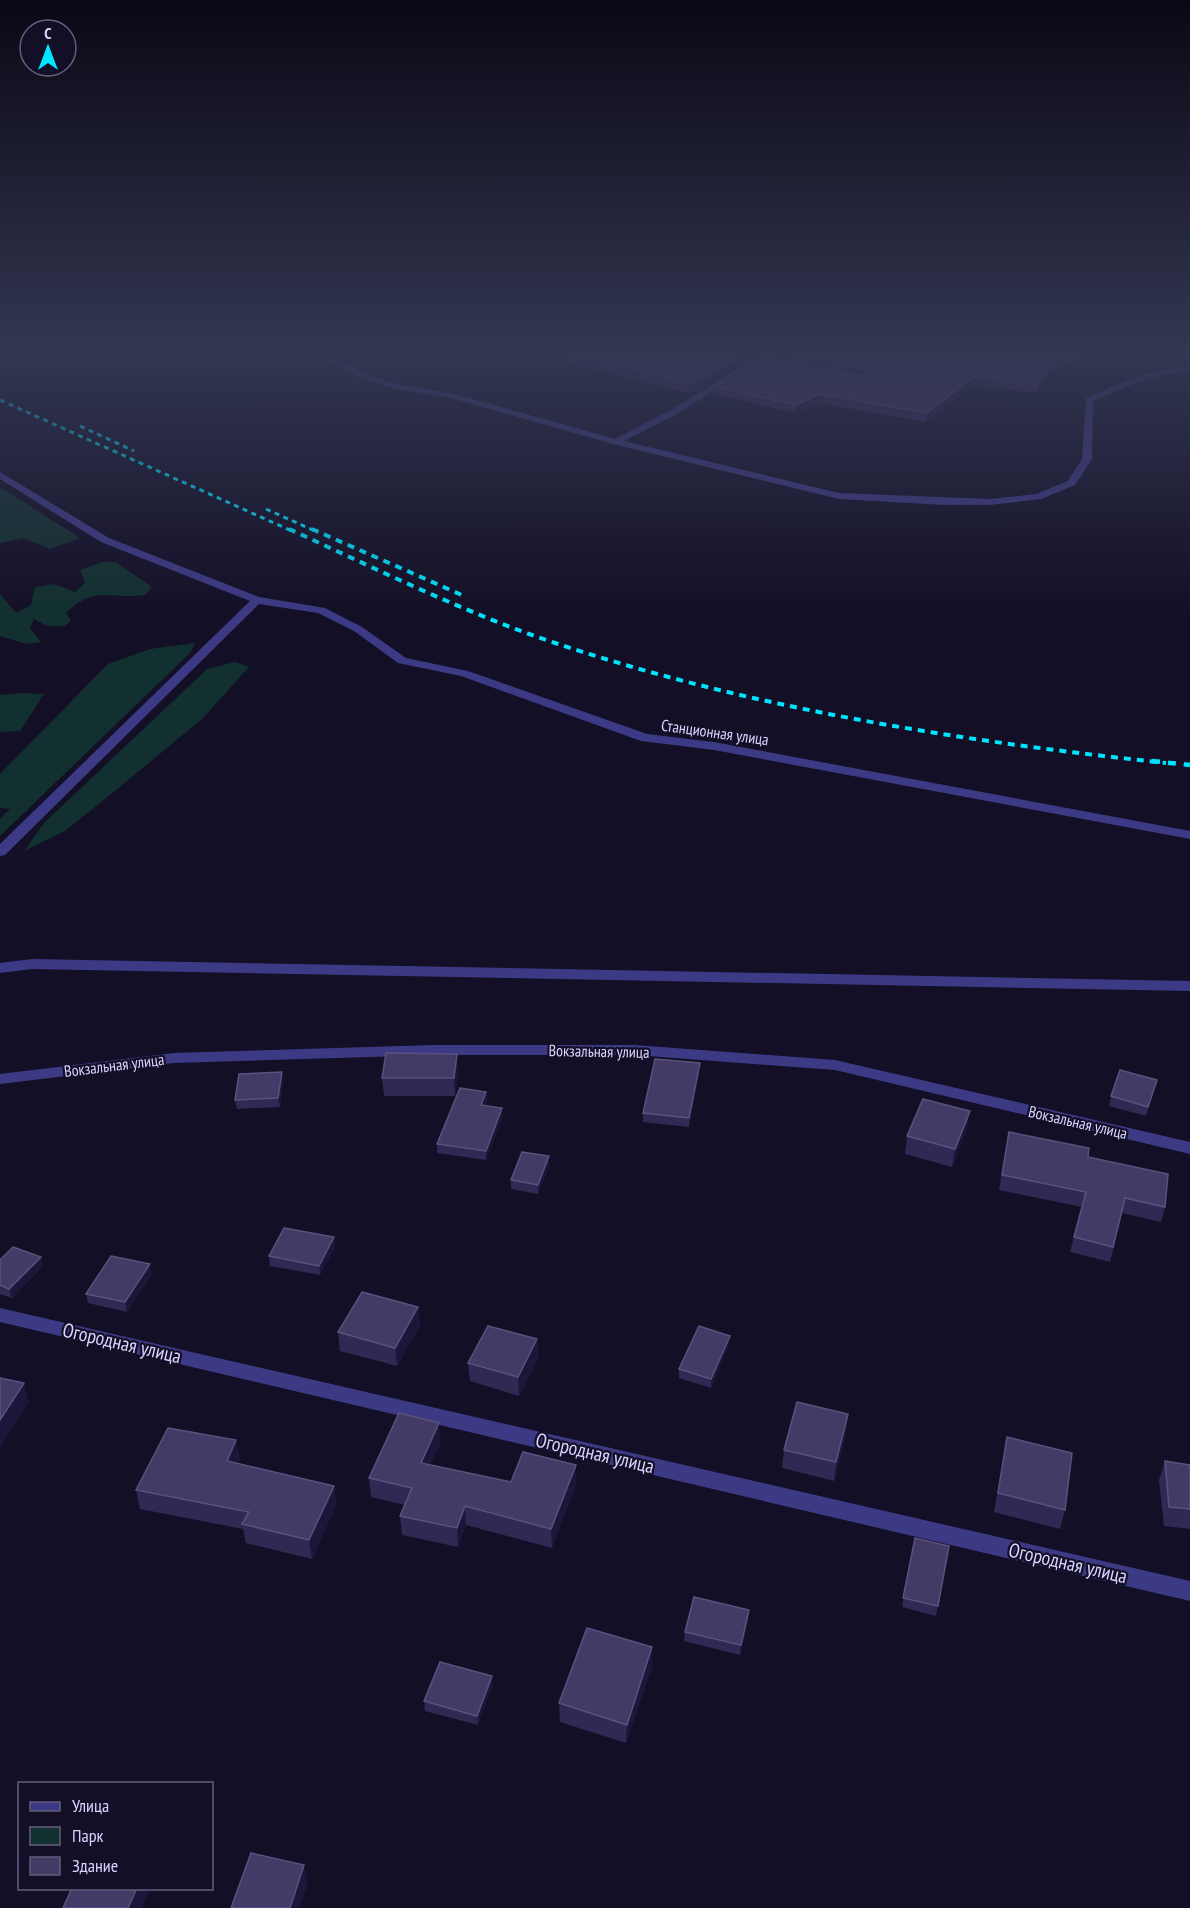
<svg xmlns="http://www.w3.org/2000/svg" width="1190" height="1908" font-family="'PT Sans Narrow',sans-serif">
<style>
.green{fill:#12302f}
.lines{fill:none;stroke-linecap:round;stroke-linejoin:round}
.street{fill:#3d3a85;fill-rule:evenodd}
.rail-far2{stroke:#00e5ff;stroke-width:3;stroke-dasharray:5 4.5;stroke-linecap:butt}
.rail-far1{stroke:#00e5ff;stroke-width:4;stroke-dasharray:7 6;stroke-linecap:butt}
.rail{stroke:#00e5ff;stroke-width:4.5;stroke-dasharray:8 8;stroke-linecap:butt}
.wall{fill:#312854}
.shaded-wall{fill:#1d163a}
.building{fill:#433a66;stroke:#5a527e;stroke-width:1.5}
.labels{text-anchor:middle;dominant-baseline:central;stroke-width:4.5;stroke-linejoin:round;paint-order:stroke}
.street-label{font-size:16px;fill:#d9d4ff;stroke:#130f26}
.near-street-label{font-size:20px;fill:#d9d4ff;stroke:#130f26}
</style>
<rect width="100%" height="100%" fill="#130f26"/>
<path class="green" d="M 0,488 L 3,489 L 80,538 L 50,549 L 24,538 L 0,543 Z
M 102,562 L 116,562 L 152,587 L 145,595 C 109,600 96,584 66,613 L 71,620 L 65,626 L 47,626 L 34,619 L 30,628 L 41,642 L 26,644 L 0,636 L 0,594 L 16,613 L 31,605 L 35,587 L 54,584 L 75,592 L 85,583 L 80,570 Z
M 195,643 L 190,653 L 0,836 L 0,819 L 10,809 L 0,808 L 0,774 L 108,664 L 150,649 Z
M 235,662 L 249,667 L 202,719 L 116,790 L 65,831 L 24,851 L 44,823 L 207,669 Z
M 24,693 L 44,694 L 20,731 L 0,732 L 0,695 Z"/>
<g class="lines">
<path class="street" d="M 308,347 L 318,347 L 361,372 L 399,385 L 451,393 L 615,439 L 671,410 L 773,347 L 783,347 L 677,414 L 624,441 L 839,493 L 990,499 L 1036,494 L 1068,481 L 1082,459 L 1086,398 L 1137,376 L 1190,365 L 1190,369 L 1143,380 L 1093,401 L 1092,459 L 1075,485 L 1041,499 L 990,505 L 945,505 L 839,499 L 613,444 L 447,397 L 395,389 L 355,376 Z
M 1134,347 L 1190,351 L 1190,355 L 1138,349 Z
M 0,472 L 109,538 L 259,597 L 325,608 L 362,627 L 406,658 L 468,671 L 647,734 L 714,742 L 1190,831 L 1190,839 L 714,750 L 641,741 L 461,676 L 398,663 L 354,631 L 318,613 L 259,604 L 5,855 L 0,856 L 0,844 L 250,601 L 101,542 L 0,479 Z
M 32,959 L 1190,981 L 1190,991 L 32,969 L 0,973 L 0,963 Z
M 434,1045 L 635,1045 L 835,1060 L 1190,1142 L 1190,1154 L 835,1070 L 635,1055 L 434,1055 L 174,1063 L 0,1084 L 0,1074 L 174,1053 Z
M 0,1308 L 1190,1581 L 1190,1601 L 0,1322 Z"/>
<path class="rail-far2" d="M 0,400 L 292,531
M 80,426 L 134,451
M 266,509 L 315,531"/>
<path class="rail-far1" d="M 289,529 C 368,565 447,604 529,634 C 734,706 951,740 1166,763
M 312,529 L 464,596"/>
<path class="rail" d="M 1152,761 L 1190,765"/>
</g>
<path class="wall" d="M 417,347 L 488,347 L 462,357 Z
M 501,347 L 670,347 L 681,350 L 687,347 L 768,347 L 756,356 L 745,353 L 744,362 L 697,391 L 686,392 Z
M 1096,347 L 1082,366 L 1060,363 L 1036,393 L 974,385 L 926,422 L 819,403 L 796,413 L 713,394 L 713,386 L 801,365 L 771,358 L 771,350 L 849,354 Z
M 458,1072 L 455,1096 L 384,1096 L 382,1078 Z
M 699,1072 L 689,1127 L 643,1122 L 643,1113 Z
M 283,1081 L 280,1107 L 237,1109 L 235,1100 Z
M 1154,1089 L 1146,1116 L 1109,1106 L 1111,1096 Z
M 486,1092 L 487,1101 L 485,1106 L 502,1117 L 486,1160 L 437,1153 L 437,1144 Z
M 967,1129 L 952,1167 L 905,1154 L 907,1136 Z
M 1009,1132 L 1088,1157 L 1165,1207 L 1161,1222 L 1122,1213 L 1110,1262 L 1070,1252 L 1082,1207 L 999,1190 Z
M 549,1156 L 549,1165 L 538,1194 L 511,1189 L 511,1180 Z
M 334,1237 L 335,1247 L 320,1275 L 270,1266 L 269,1256 Z
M 0,1260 L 43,1266 L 12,1298 L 0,1294 Z
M 152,1274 L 127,1312 L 88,1303 L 86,1294 Z
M 418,1307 L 420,1325 L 397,1366 L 340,1351 L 338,1332 Z
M 537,1339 L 538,1358 L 519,1396 L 470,1381 L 468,1363 Z
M 729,1345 L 711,1388 L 679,1378 L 679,1369 Z
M 846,1433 L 834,1481 L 782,1468 L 784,1450 Z
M 1007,1437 L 1065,1510 L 1060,1529 L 994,1512 Z
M 441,1442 L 430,1465 L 511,1482 L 576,1484 L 552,1548 L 466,1525 L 458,1547 L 402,1535 L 400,1516 L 405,1505 L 371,1497 L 369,1478 Z
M 240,1459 L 238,1464 L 334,1486 L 336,1505 L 312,1559 L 246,1543 L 243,1529 L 140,1509 L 136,1490 Z
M 1165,1461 L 1190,1465 L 1190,1529 L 1164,1526 L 1159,1480 Z
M 915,1538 L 949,1546 L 936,1616 L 902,1607 Z
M 748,1620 L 740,1655 L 684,1641 L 685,1632 Z
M 652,1647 L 652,1666 L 626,1743 L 560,1722 L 559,1703 Z
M 492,1685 L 478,1725 L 425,1711 L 424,1701 Z"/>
<path class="shaded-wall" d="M 461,347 L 488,347 L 462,357 Z
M 760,347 L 768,347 L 756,356 L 756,350 Z
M 1091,347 L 1096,347 L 1082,366 L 1084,357 Z
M 745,353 L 744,362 L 697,391 L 686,392 L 687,383 Z
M 1061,355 L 1060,363 L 1036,393 L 1037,385 Z
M 975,376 L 974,385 L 926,422 L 927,413 Z
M 820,394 L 819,403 L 796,413 L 796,405 Z
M 457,1054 L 458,1072 L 455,1096 L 454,1078 Z
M 700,1063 L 699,1072 L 689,1127 L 689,1118 Z
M 282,1072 L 283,1081 L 280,1107 L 278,1098 Z
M 486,1092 L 487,1101 L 481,1114 L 481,1105 Z
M 502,1108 L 502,1117 L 486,1160 L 486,1151 Z
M 970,1111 L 967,1129 L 952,1167 L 955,1149 Z
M 549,1156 L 549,1165 L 538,1194 L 538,1185 Z
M 334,1237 L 335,1247 L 320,1275 L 319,1266 Z
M 41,1257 L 43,1266 L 12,1298 L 9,1289 Z
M 150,1264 L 152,1274 L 127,1312 L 125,1302 Z
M 418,1307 L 420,1325 L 397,1366 L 395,1348 Z
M 730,1336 L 729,1345 L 711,1388 L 711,1379 Z
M 537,1339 L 538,1358 L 519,1396 L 518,1377 Z
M 24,1383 L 29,1402 L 0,1448 L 0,1420 Z
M 848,1414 L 846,1433 L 834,1481 L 836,1462 Z
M 439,1423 L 441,1442 L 423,1482 L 421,1463 Z
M 236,1440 L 240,1459 L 230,1480 L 227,1461 Z
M 576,1465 L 576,1484 L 552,1548 L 551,1529 Z
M 334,1486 L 336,1505 L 312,1559 L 309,1540 Z
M 465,1506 L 466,1525 L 458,1547 L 457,1528 Z
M 749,1610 L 748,1620 L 740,1655 L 741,1645 Z
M 652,1647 L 652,1666 L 626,1743 L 627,1725 Z
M 492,1676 L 492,1685 L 478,1725 L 477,1716 Z
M 304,1865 L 308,1883 L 300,1908 L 290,1908 Z
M 137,1888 L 150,1888 L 142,1908 L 128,1908 Z"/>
<path class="building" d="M 539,347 L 670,347 L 681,350 L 687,347 L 719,347 L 745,353 L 698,381 L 687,383 Z
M 743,347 L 760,347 L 756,350 Z
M 775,347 L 816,347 L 849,354 L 860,347 L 1091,347 L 1084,357 L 1061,355 L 1037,385 L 975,376 L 927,413 L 820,394 L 796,405 L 713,386 L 760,357 L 865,377 L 870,371 L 771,350 Z
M 386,1053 L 457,1054 L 454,1078 L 382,1078 Z
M 655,1059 L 700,1063 L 689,1118 L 643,1113 Z
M 1120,1070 L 1157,1080 L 1148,1107 L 1111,1096 Z
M 282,1072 L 278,1098 L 235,1100 L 239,1074 Z
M 460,1088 L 486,1092 L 481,1105 L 502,1108 L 486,1151 L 437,1144 Z
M 923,1099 L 970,1111 L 955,1149 L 907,1136 Z
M 1009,1132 L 1089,1148 L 1088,1157 L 1168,1174 L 1165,1207 L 1125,1198 L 1113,1247 L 1074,1237 L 1086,1192 L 1002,1175 Z
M 522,1152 L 549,1156 L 538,1185 L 511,1180 Z
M 284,1228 L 334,1237 L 319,1266 L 269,1256 Z
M 13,1247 L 41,1257 L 9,1289 L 0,1285 L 0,1260 Z
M 111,1256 L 150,1264 L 125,1302 L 86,1294 Z
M 362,1292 L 418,1307 L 395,1348 L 338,1332 Z
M 488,1326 L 537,1339 L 518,1377 L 468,1363 Z
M 699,1326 L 730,1336 L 711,1379 L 679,1369 Z
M 0,1378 L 24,1383 L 0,1420 Z
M 797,1402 L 848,1414 L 836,1462 L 784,1450 Z
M 399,1413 L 439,1423 L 421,1463 L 511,1482 L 523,1452 L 576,1465 L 551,1529 L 465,1506 L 457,1528 L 400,1516 L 412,1488 L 369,1478 Z
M 168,1428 L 236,1440 L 227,1461 L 334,1486 L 309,1540 L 242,1524 L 249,1512 L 136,1490 Z
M 1007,1437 L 1072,1453 L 1065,1510 L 998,1493 Z
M 1165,1461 L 1190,1465 L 1190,1509 L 1169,1507 Z
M 915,1538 L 949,1546 L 938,1606 L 903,1598 Z
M 694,1597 L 749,1610 L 741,1645 L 685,1632 Z
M 587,1628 L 652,1647 L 627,1725 L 559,1703 Z
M 440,1662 L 492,1676 L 477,1716 L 424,1701 Z
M 251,1853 L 304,1865 L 290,1908 L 231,1908 Z
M 72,1888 L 137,1888 L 128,1908 L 63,1908 Z"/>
<linearGradient id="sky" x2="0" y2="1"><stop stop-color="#0a0815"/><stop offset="0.57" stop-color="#333752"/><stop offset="1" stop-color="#333752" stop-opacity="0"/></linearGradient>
<rect width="1190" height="614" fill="url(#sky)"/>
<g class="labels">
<g class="street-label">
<text transform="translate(715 732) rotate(8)">Станционная улица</text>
<text transform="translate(599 1051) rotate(1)">Вокзальная улица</text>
<text transform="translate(114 1065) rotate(-7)">Вокзальная улица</text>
<text transform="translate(1078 1122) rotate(13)">Вокзальная улица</text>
</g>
<g class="near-street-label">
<text transform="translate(122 1343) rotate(13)">Огородная улица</text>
<text transform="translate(595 1453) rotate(13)">Огородная улица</text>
<text transform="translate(1068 1563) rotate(13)">Огородная улица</text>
</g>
</g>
<rect x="18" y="1782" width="195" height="108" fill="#130f26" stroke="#625e7d" stroke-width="1.5"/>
<rect x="30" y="1802" width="30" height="9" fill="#3d3a85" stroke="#625e7d" stroke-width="1.5"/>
<text x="72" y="1812" font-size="18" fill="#d9d4ff">Улица</text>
<rect x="30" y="1827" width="30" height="18" fill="#12302f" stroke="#625e7d" stroke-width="1.5"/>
<text x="72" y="1842" font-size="18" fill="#d9d4ff">Парк</text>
<rect x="30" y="1857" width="30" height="18" fill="#433a66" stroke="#625e7d" stroke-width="1.5"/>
<text x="72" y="1872" font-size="18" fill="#d9d4ff">Здание</text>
<g transform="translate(48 48)"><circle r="28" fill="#130f26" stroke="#625e7d" stroke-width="1.5"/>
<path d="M0-4.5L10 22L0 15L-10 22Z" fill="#00e5ff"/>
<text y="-9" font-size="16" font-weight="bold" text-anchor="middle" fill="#d9d4ff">С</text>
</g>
</svg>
